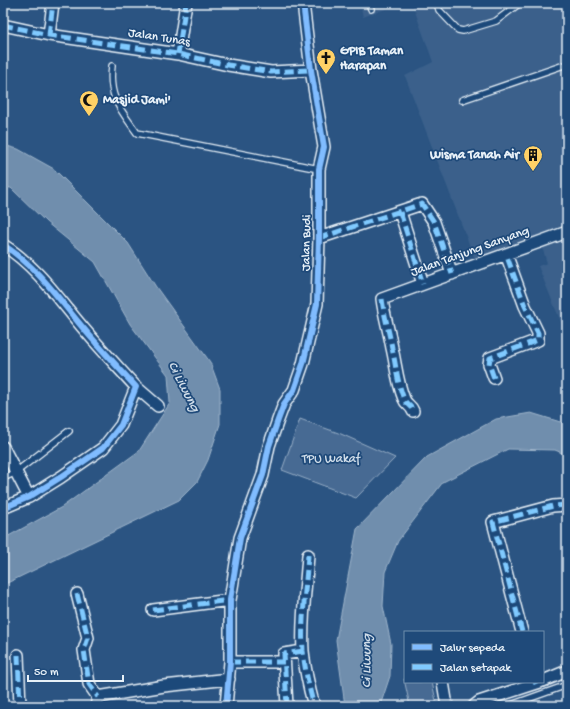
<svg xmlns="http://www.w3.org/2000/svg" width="570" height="709" font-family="'Gochi Hand',sans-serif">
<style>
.built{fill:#3a608b}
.green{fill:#476b93;stroke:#98aec6}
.water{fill:#708ead;stroke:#a0b6cb}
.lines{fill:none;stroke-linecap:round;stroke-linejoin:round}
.service-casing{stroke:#e8f1f8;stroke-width:8}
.minor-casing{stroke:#e8f1f8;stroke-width:14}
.service{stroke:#1f4a7a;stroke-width:5.5}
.minor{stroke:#1f4a7a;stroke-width:11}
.quiet{stroke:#80caff;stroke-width:5;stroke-dasharray:10 5;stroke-linecap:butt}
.cycleway-casing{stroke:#1f4a7a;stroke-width:8}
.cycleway{stroke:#80bcff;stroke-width:6}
.labels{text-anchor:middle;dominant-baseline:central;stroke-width:3.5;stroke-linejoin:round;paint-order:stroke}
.street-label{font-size:13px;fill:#e8f1f8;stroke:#1f4a7a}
.poi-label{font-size:13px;font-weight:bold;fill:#e8f1f8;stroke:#1f4a7a;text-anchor:start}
.park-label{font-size:13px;fill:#d0dde9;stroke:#1f4a7a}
.water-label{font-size:14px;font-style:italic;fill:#d0dde9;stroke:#1f4a7a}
</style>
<rect width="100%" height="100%" fill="#2b5482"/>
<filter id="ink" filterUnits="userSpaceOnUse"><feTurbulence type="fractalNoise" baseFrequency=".025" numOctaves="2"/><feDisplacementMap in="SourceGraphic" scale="8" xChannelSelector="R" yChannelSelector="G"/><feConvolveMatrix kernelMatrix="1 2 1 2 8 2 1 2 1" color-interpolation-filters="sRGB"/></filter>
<g filter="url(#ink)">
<path class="built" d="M 360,3 L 403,3 L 363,17 Z
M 412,3 L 567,3 L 567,233 L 477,265 L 405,76 L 433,62 Z
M 567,239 L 567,337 L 538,266 L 547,263 L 542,247 Z"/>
<path class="green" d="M 300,419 L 341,434 L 395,458 L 356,498 L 282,470 Z
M 404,679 L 405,679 L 405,682 L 432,682 L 437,706 L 410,706 Z"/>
<path class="water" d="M 3,145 L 18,149 L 54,169 L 128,243 L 156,287 L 210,362 L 220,389 L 220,424 L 208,460 L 197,482 L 179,500 L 3,585 L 3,539 L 62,507 L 139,451 L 170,403 L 168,375 L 130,324 L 95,262 L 46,222 L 11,188 L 3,187 Z
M 531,413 L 567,424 L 567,455 L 555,450 L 508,449 L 443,482 L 398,541 L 385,572 L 383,606 L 391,644 L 390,676 L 380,706 L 345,706 L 336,640 L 357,529 L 427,457 L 496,419 Z"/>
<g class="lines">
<defs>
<path id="service" d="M 369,3 L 371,9
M 437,3 L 439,10 L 458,30 L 463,31 L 496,21 L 520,3
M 112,66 C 108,97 120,109 137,133 L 319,169
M 462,100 L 567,64
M 3,478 L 16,472 L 69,431
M 508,706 L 567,685"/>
<path id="minor" d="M 3,25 L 49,35 L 178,54 L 228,65 L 271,72 L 311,70
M 49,35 L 53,3
M 178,54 L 186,3
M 400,212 L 423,284
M 319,238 L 422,204 L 434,222 L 452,274
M 3,245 C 34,264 56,295 79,323 C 97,345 117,366 136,387 L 121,425 L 103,448 L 61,477 L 29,497 L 3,508
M 494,378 L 489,364 L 490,358 L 538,340 L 538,333 L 525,306 L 506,254
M 136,387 L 158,406
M 413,411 C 411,405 406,405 404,399 C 397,382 396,365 392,348 C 389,331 384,315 382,299 L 567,232
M 3,447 L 29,497
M 308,555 C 306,587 301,619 303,651 C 305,670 309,688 314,706
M 77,594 L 88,638 L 84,650 L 89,684 L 98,697
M 153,610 L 230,600
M 522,632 L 493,522 L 553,506 L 567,505
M 18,655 L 20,706
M 230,662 L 284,662
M 543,681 L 567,671
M 443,682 L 447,706
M 96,706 L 98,697 L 164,686 L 229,679
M 226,706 L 230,662 L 230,600 L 240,538 L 263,475 L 269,446 L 278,420 L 284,404 L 294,390 L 303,364 L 317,304 L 319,238 L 319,169 L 324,147 L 311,70 L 303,3
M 287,706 L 284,654 L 303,651
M 474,706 L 479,702 L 540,682"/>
</defs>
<use href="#service" class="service-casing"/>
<use href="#minor" class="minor-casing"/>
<use href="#service" class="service"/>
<use href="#minor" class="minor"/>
<path class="quiet" d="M 3,25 L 49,35 L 178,54 L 228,65 L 271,72 L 311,70
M 49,35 L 53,3
M 178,54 L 186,3
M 400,212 L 423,284
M 319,238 L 422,204 L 434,222 L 452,274
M 382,299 C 384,315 389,331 392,348 C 396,365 397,382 404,399 C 406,405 411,405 413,411
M 494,378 L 489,364 L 490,358 L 538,340 L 538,333 L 525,306 L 506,254
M 308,555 C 306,587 301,619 303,651 C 305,670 309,688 314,706
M 77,594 L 88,638 L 84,650 L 89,684 L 98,697
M 153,610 L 230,600
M 522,632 L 493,522 L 553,506 L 567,505
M 18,655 L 20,706
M 230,662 L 284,662
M 535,682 L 536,684
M 287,706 L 284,654 L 303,651"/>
<defs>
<path id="cycleway" d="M 3,245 C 34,264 56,295 79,323 C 97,345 117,366 136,387 L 121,425 L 103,448 L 61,477 L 29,497 L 3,508
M 226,706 L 230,662 L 230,600 L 240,538 L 263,475 L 269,446 L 278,420 L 284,404 L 294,390 L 303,364 L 317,304 L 319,238 L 319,169 L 324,147 L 311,70 L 303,3"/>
</defs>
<use href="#cycleway" class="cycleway-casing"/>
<use href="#cycleway" class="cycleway"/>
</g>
</g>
<defs>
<symbol id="church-pin" viewBox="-11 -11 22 30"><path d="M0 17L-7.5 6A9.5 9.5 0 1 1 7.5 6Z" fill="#ffd166" stroke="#1f4a7a"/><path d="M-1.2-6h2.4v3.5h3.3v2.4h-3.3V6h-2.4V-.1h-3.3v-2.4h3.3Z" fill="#111"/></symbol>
<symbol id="mosque-pin" viewBox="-11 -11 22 30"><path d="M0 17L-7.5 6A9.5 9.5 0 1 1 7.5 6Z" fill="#ffd166" stroke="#1f4a7a"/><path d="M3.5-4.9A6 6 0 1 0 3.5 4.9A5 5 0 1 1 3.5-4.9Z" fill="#111"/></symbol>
<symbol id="building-pin" viewBox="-11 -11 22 30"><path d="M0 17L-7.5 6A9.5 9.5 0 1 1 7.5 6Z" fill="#ffd166" stroke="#1f4a7a"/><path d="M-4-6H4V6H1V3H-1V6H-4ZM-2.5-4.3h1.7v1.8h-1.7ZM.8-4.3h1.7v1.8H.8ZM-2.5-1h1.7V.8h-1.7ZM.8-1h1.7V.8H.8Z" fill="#111"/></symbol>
</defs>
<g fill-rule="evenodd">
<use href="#church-pin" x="315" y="47" width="22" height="30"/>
<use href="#mosque-pin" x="78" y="89" width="22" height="30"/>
<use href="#building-pin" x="522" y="144" width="22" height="30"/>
</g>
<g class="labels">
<g class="street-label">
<text transform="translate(159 38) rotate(9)">Jalan Tunas</text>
<text transform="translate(307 243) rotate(-89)">Jalan Budi</text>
<text transform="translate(470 252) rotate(-20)">Jalan Tanjung Sanyang</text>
</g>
<g class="poi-label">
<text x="340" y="51">GPIB Taman<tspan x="340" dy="15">Harapan</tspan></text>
<text x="103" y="100">Masjid Jami'</text>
<text x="519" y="155" text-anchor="end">Wisma Tanah Air</text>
</g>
<g class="park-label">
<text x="331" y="459">TPU Wakaf</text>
</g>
<g class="water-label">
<text transform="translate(183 387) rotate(63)">Ci Liwung</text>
<text transform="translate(367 661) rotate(-90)">Ci Liwung</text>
</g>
</g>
<rect width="570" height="709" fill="none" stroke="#1f4a7a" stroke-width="16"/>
<rect x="8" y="8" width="554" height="693" fill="none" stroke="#e8f1f8" stroke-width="1.5" filter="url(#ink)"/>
<rect x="404" y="631" width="140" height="52" fill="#1f4a7a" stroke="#6f8dac"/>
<rect x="412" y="644" width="20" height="6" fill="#80bcff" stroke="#6f8dac"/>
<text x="440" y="651" font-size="12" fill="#e8f1f8">Jalur sepeda</text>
<rect x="412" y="664" width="20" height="6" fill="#80caff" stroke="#6f8dac"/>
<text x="440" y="671" font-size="12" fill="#e8f1f8">Jalan setapak</text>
<path d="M28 675v6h95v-6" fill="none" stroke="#e8f1f8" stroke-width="2"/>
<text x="34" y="675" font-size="12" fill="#e8f1f8" stroke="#1f4a7a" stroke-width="3" paint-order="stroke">50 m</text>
</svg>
